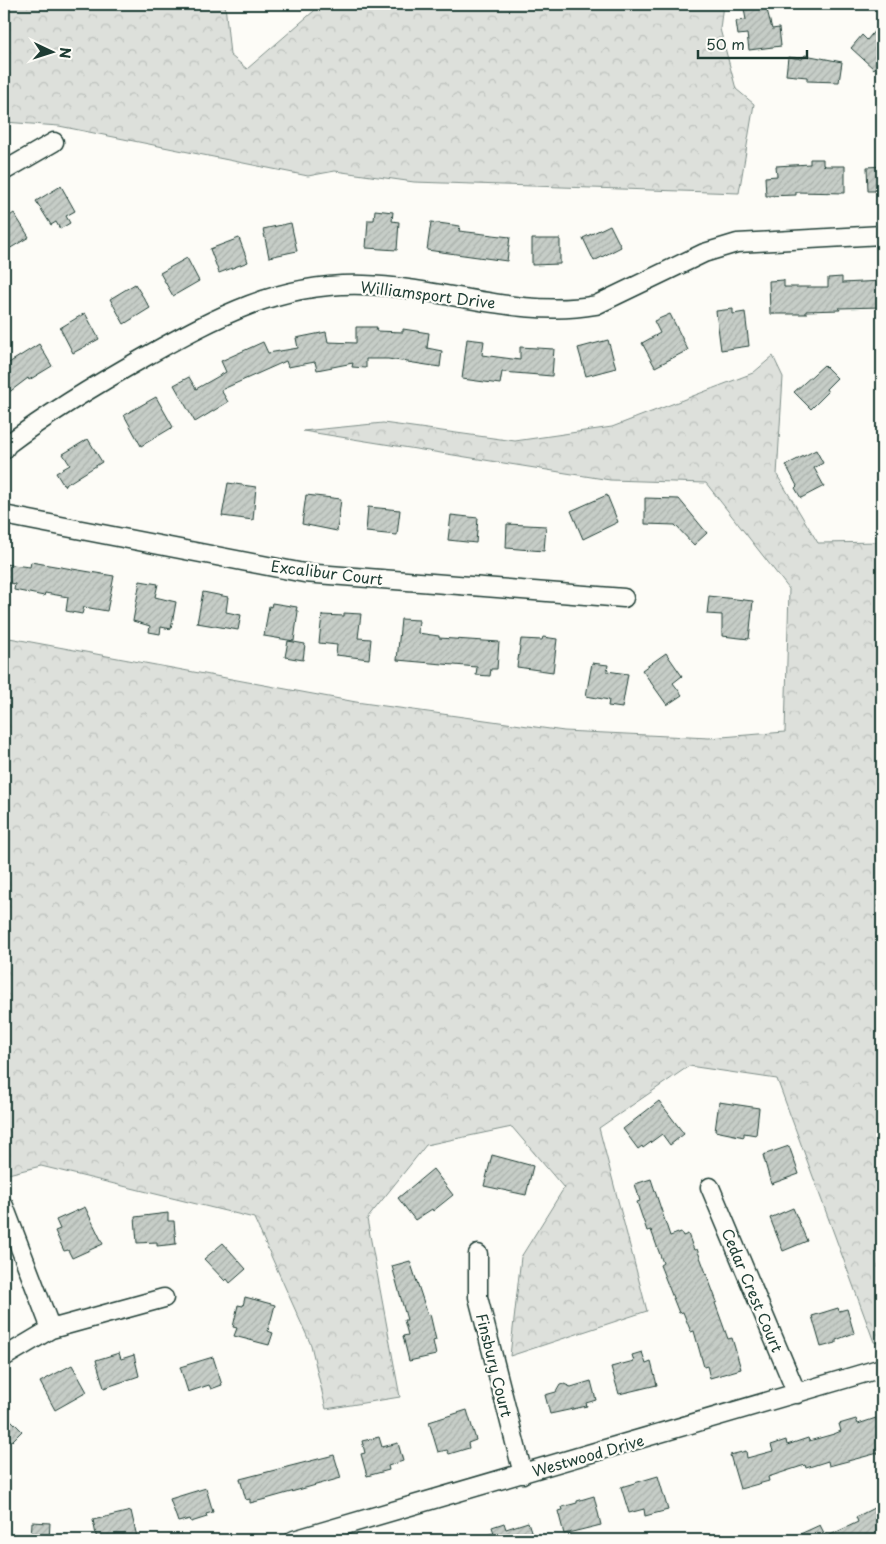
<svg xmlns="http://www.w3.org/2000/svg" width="886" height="1544" font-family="'Playpen Sans',sans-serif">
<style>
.forest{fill:url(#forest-crowns);stroke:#7e8e88}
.building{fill:url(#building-hatch);stroke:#1f3d34}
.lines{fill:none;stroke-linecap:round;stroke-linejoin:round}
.street-casing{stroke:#1f3d34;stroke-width:21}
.street{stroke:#fdfcf7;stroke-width:18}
.labels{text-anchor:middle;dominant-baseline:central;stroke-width:4.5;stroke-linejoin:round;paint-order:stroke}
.street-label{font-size:15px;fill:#1f3d34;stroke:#fdfcf7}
</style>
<defs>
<pattern id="forest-crowns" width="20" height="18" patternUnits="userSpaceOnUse" patternTransform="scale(1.25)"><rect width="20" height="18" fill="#dde0db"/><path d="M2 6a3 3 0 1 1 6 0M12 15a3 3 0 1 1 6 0" fill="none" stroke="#bdc1bd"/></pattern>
<pattern id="building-hatch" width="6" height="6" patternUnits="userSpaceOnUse" patternTransform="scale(1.25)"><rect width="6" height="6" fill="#c6cdc7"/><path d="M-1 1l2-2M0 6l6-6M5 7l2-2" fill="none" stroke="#aab1ac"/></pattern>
</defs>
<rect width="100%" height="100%" fill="#fdfcf7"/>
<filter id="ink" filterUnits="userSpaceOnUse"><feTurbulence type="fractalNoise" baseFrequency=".02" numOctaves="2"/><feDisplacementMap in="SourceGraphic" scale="10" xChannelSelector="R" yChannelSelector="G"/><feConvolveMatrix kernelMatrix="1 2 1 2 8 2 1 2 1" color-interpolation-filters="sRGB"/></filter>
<g filter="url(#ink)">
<path class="forest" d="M 4,4 L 225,4 L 230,55 L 247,69 L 322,4 L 723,4 L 720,29 L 736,89 L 754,104 L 739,193 L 414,182 L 335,171 L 308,176 L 59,126 L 4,122 Z
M 773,356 L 783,377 L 777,475 L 818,543 L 882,542 L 882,1344 L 874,1342 L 777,1079 L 689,1066 L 599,1128 L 647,1311 L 510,1356 L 521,1257 L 564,1188 L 512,1127 L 426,1145 L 367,1219 L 400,1397 L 326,1409 L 311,1345 L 254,1218 L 41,1166 L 4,1175 L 4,637 L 356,702 L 564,731 L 709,738 L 785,732 L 789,589 L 706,483 L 610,480 L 303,431 L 383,423 L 515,441 L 612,427 L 753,373 Z"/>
<path class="building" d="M 766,6 L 772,29 L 779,28 L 781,46 L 749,50 L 747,34 L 738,35 L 736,21 L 746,20 L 744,9 Z
M 876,29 L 882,35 L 882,60 L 874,69 L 851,48 L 862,35 L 867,40 Z
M 805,55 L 842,62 L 839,82 L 807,81 L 807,77 L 786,75 L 788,57 L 802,59 Z
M 810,159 L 823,159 L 823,165 L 826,166 L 845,166 L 845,193 L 796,192 L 796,195 L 766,196 L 765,177 L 777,176 L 776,166 L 810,164 Z
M 882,166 L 882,191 L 868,191 L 867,167 Z
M 61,186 L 75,211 L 66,216 L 70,223 L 60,229 L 56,222 L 51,225 L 36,201 Z
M 375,210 L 393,212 L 392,221 L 399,222 L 397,250 L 366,248 L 368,220 L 374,220 Z
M 14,213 L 29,237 L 4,252 L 4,220 Z
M 431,222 L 460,226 L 459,231 L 510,237 L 507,261 L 427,250 Z
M 291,223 L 297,251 L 269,257 L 263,229 Z
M 610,225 L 621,247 L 594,261 L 583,238 Z
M 239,238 L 248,262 L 219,273 L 210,249 Z
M 532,239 L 560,239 L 560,264 L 532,265 Z
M 187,258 L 199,281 L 173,296 L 160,273 Z
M 842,277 L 842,283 L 882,281 L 882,307 L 839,308 L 840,310 L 806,311 L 806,314 L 770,314 L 769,281 L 784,280 L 784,287 L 828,287 L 828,278 Z
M 135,284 L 150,308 L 124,324 L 110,299 Z
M 733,309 L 733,314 L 745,312 L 749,346 L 721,350 L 716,311 Z
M 85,313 L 99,339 L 73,353 L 60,328 Z
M 670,314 L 688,350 L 655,367 L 642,343 L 660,333 L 654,321 Z
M 356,327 L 377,327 L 376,331 L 403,332 L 403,329 L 429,333 L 427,348 L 442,351 L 440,367 L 388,359 L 366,359 L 366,368 L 352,367 L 353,363 L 317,370 L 315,362 L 288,367 L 286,361 L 221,390 L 228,402 L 195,422 L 174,385 L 189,377 L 196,389 L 226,372 L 221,361 L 263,342 L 268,353 L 298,348 L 296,338 L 326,332 L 328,342 L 356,343 Z
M 467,339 L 484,341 L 482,355 L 520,360 L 520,347 L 554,349 L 552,376 L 502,372 L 500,384 L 462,379 Z
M 608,340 L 616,368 L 586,376 L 578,348 Z
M 39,344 L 52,366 L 29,380 L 28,378 L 4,396 L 4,366 Z
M 824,365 L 837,378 L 826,389 L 828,392 L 811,409 L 794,392 Z
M 156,397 L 173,427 L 141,446 L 124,415 Z
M 88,439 L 102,462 L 64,486 L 56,473 L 70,465 L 63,454 Z
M 816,450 L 823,463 L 814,468 L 824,486 L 801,498 L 795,488 L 797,486 L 786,465 Z
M 228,483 L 256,487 L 253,520 L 222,516 Z
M 306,495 L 341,499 L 337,531 L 302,524 Z
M 607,495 L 618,522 L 583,539 L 571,511 Z
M 645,498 L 679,499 L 707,533 L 694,545 L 675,525 L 645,524 Z
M 368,507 L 400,510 L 397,535 L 366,532 Z
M 451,515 L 478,518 L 476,543 L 448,540 Z
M 507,524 L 546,526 L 544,551 L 506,548 Z
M 31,562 L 114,576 L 107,611 L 84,607 L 82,614 L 66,611 L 68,597 L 45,593 L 44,596 L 14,590 L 15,584 L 4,582 L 4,564 L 30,567 Z
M 140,581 L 158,584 L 155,597 L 176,602 L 171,629 L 161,627 L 160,634 L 149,632 L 150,626 L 133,621 Z
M 203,592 L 228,597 L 226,612 L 241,615 L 238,630 L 197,623 Z
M 709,596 L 753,601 L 749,639 L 722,636 L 722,615 L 707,614 Z
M 272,603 L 297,607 L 296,611 L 298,611 L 294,641 L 264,636 L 269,606 L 271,607 Z
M 344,613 L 361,614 L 358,638 L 371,639 L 369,659 L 336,655 L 337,645 L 319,643 L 322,615 L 344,616 Z
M 401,619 L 419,620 L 418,633 L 439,636 L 439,638 L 499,642 L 497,669 L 491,669 L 490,676 L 476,675 L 477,667 L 397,660 Z
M 543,637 L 557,639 L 553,672 L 517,667 L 521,639 L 542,640 Z
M 288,641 L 305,644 L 303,660 L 285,657 Z
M 666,653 L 682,676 L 673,683 L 682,695 L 667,705 L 642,670 Z
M 592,663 L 608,665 L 607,671 L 628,674 L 622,708 L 608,706 L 609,700 L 586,696 Z
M 659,1101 L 684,1134 L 670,1145 L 662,1134 L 643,1148 L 642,1146 L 638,1149 L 623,1129 Z
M 719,1102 L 759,1108 L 756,1135 L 744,1133 L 744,1137 L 715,1131 Z
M 789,1146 L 799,1174 L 771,1184 L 763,1155 Z
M 492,1155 L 533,1166 L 526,1195 L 484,1186 Z
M 433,1169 L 453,1195 L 433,1211 L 432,1209 L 415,1220 L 398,1198 Z
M 651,1179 L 670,1236 L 681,1232 L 683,1236 L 688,1234 L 694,1250 L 697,1249 L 717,1302 L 715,1303 L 728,1339 L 732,1338 L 741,1369 L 710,1378 L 707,1366 L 704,1367 L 694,1331 L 691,1332 L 683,1312 L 679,1313 L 660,1265 L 663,1263 L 651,1230 L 647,1231 L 637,1202 L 640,1201 L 635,1184 Z
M 85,1207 L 103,1244 L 72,1258 L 68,1250 L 64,1251 L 55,1231 L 60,1229 L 56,1220 Z
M 793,1208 L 807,1241 L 783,1251 L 770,1218 Z
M 168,1213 L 168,1221 L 174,1221 L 176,1244 L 157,1246 L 157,1242 L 137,1243 L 135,1217 Z
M 223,1243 L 246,1269 L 230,1283 L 227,1279 L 225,1281 L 204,1259 Z
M 410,1261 L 428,1315 L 430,1314 L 436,1340 L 433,1341 L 436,1355 L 409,1361 L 403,1336 L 408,1335 L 404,1320 L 407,1320 L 392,1266 Z
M 245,1297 L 275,1305 L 268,1331 L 273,1333 L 269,1345 L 234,1336 L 237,1328 L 233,1327 L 238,1305 L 243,1306 Z
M 838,1308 L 839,1311 L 847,1309 L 854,1333 L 836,1340 L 836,1343 L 821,1347 L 812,1316 Z
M 642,1352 L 646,1364 L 651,1362 L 657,1385 L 619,1394 L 611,1367 L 634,1361 L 632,1355 Z
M 119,1353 L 121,1359 L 134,1355 L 139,1376 L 104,1388 L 96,1360 Z
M 213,1357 L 222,1385 L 211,1389 L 209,1385 L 188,1392 L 180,1367 Z
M 72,1365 L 87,1392 L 55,1410 L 40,1382 Z
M 591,1381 L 596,1400 L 586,1403 L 587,1406 L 550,1414 L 545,1395 L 556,1392 L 560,1385 L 564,1384 L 571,1387 Z
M 467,1410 L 476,1440 L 468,1443 L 469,1448 L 449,1454 L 447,1450 L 438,1452 L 429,1422 Z
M 4,1413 L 22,1431 L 12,1441 L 10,1439 L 4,1445 Z
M 882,1416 L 882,1452 L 829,1466 L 828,1461 L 806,1468 L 805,1465 L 768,1477 L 769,1481 L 740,1489 L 730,1455 L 746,1451 L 747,1458 L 773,1451 L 771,1445 L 786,1440 L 787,1445 L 808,1438 L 809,1441 L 834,1434 L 841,1431 L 839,1424 L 856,1419 L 858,1424 Z
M 379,1437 L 382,1447 L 398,1443 L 403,1461 L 388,1466 L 389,1470 L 367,1476 L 361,1454 L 365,1453 L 362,1441 Z
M 334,1455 L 341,1478 L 266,1499 L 250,1503 L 250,1499 L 246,1500 L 240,1479 Z
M 658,1476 L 668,1510 L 645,1516 L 644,1509 L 629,1513 L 621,1487 Z
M 206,1488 L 213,1512 L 206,1514 L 207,1517 L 191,1522 L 190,1519 L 178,1522 L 170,1499 Z
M 594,1496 L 601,1525 L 564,1534 L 558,1511 L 563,1510 L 562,1507 L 577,1503 L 577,1501 Z
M 882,1504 L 882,1536 L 874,1540 L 787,1540 L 820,1525 L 826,1537 L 858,1522 L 856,1517 Z
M 131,1511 L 137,1537 L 122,1540 L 97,1540 L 93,1520 Z
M 32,1522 L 50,1523 L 49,1540 L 31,1540 Z
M 528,1522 L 534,1540 L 479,1540 L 478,1537 L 494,1533 L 492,1527 L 504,1523 L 506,1529 Z"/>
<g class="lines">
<defs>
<path id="street" d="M 4,171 L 54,142
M 4,450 L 8,444 C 52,411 97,384 145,357 C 216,317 280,282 364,285 C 441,287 519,319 596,305 L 704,253 L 737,243 L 882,235
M 4,515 L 304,573 L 624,598
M 710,1187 L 797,1394
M 4,1206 L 51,1329
M 478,1254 L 478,1297 L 523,1474
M 4,1357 L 51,1329 L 164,1298
M 294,1540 L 882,1368"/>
</defs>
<use href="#street" class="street-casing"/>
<use href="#street" class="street"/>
</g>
</g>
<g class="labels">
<g class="street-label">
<text transform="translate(428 294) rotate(7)">Williamsport Drive</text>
<text transform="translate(327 572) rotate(7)">Excalibur Court</text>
<text transform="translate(753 1290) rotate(67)">Cedar Crest Court</text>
<text transform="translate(495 1365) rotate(76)">Finsbury Court</text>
<text transform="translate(588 1455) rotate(-16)">Westwood Drive</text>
</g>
</g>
<rect width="886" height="1544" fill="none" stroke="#fdfcf7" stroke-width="20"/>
<rect x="10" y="10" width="866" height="1524" fill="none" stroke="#1f3d34" stroke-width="2" filter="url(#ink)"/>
<g transform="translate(52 52) rotate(94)" stroke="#fdfcf7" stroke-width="4" paint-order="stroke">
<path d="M0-4L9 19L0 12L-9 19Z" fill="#1f3d34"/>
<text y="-8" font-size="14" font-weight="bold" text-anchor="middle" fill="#1f3d34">N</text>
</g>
<path d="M698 50v8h109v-8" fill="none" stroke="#1f3d34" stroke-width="2.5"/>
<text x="706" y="50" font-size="15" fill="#1f3d34" stroke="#fdfcf7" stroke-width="4" paint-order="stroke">50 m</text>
</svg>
